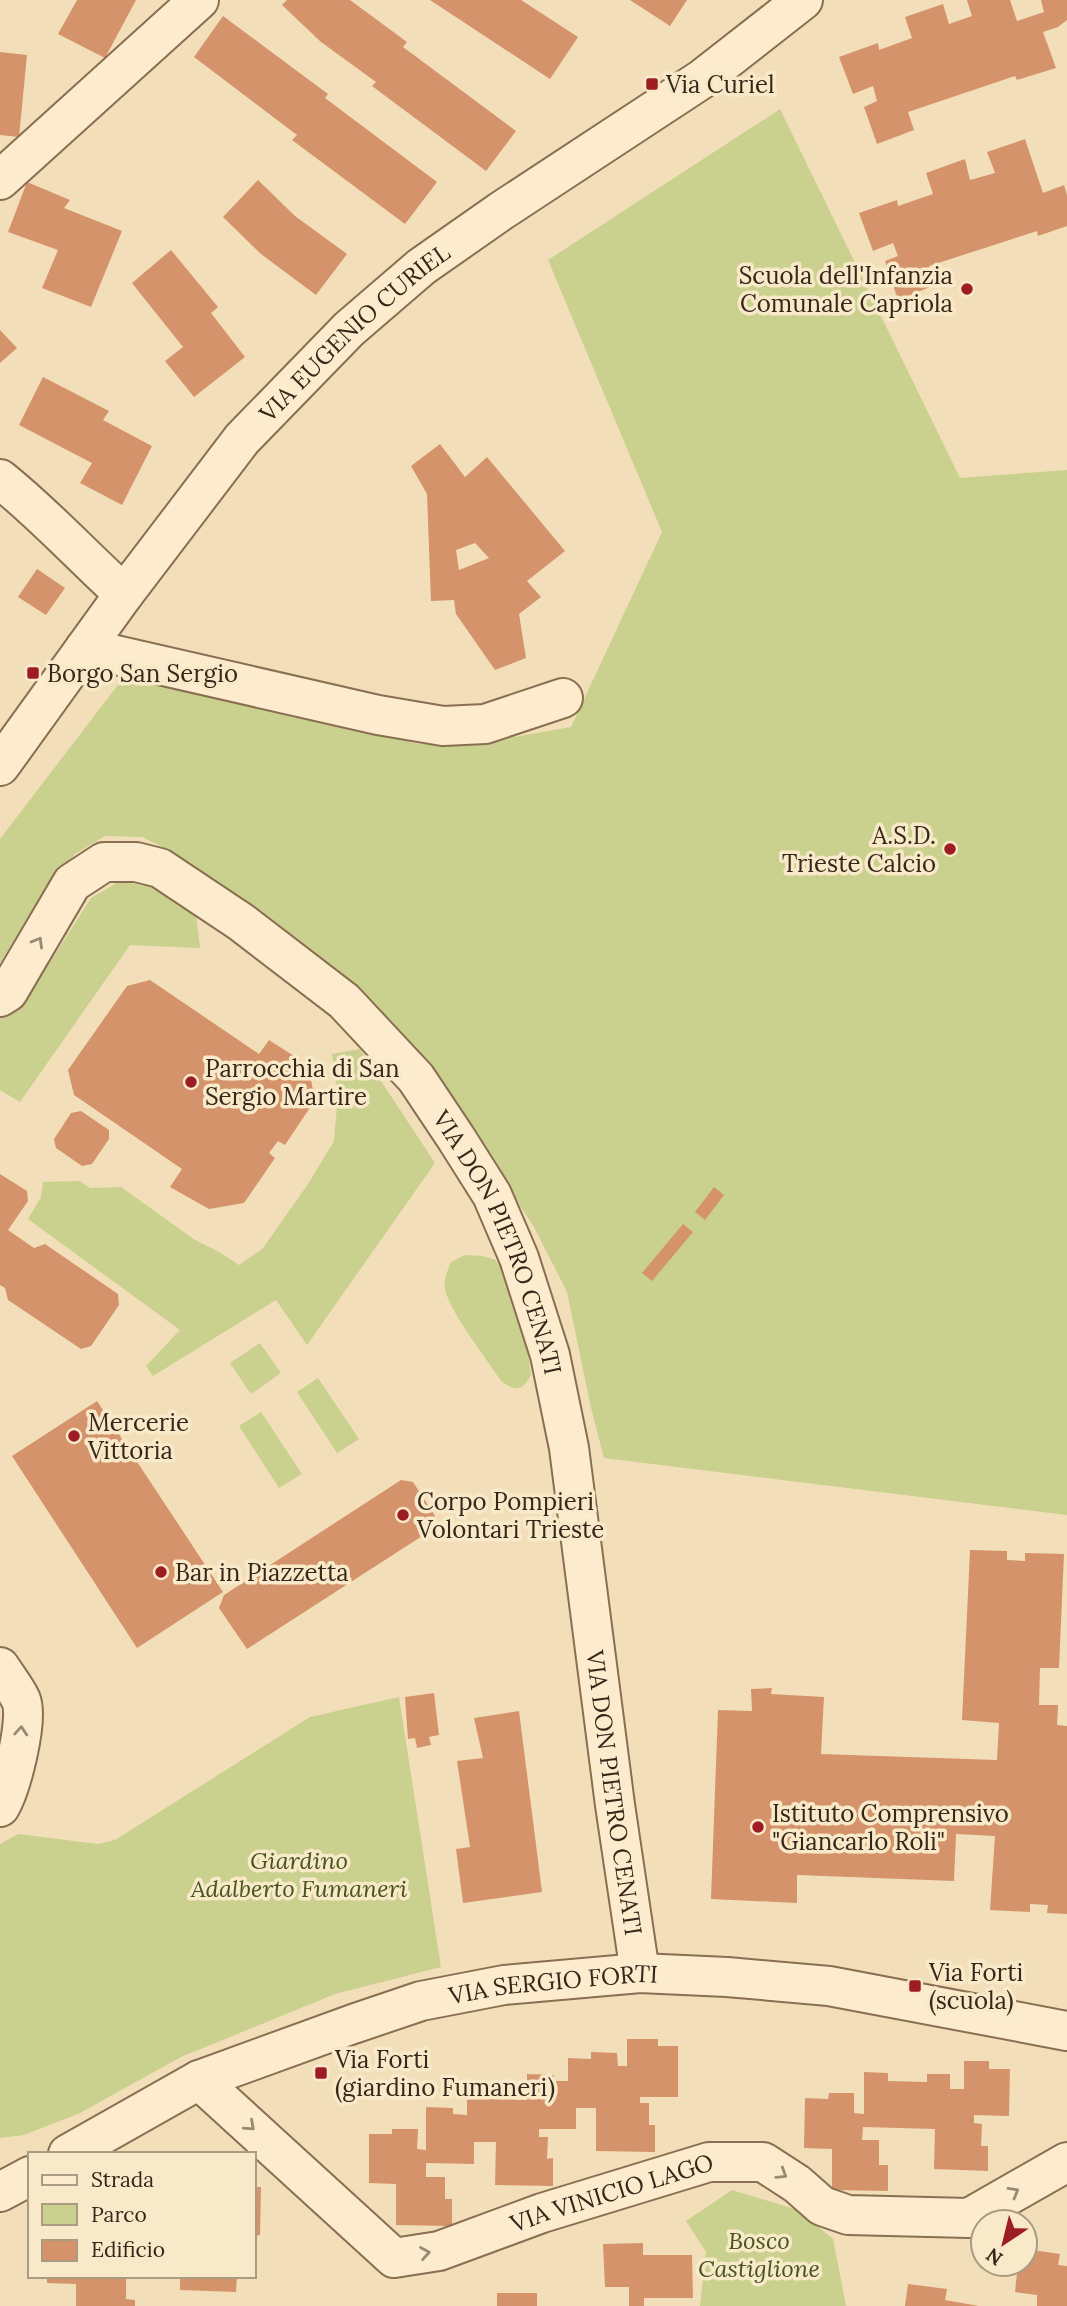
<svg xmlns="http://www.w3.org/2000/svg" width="1067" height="2306" font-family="Lora,serif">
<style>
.green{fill:#cad08d}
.building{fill:#d4936b;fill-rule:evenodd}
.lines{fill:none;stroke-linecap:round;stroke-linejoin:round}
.minor-casing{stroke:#896e52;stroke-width:42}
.minor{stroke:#fceccd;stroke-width:38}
.oneway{stroke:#9a8973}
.poi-dot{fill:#9d1d23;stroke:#f8e9c9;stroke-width:2.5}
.labels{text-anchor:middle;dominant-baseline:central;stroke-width:7;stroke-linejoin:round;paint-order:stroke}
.poi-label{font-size:24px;fill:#372619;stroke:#f8e9c9;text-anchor:start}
.street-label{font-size:24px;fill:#372619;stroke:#f8e9c9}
.park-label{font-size:24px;font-style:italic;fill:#49551e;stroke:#f8e9c9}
</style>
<rect width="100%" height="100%" fill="#f2dfb9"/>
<path class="green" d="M 780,109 L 960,478 L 1067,470 L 1067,1515 L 604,1458 L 591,1408 L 567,1292 L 534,1227 L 457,1110 L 221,888 L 175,853 L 142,837 L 105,836 L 75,854 L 45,888 L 0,964 L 0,839 L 127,673 L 419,744 L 486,742 L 571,727 L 662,532 L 548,260 Z
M 120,881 L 156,888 L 196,914 L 200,948 L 130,945 L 20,1102 L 0,1090 L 0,1018 L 21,1008 L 91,898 Z
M 360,1049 L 435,1163 L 307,1345 L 276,1300 L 153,1376 L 146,1366 L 180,1330 L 28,1219 L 41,1197 L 43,1182 L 80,1181 L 90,1188 L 121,1187 L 195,1240 L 221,1253 L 239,1265 L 263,1248 L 308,1184 L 334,1141 L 338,1095 L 332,1054 Z
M 465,1255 L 482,1256 L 496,1260 L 520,1297 L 531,1375 C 522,1391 516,1392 501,1381 C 487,1359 453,1316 446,1293 C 442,1282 447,1272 451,1262 Z
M 260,1343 L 281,1373 L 251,1394 L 230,1363 Z
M 318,1378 L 359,1439 L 337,1453 L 297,1392 Z
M 261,1412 L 302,1474 L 279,1488 L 239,1426 Z
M 399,1697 L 441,1967 L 335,1994 L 181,2057 L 80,2113 L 24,2135 L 0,2138 L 0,1844 L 18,1834 L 98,1844 L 115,1840 L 310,1717 Z
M 732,2190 L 798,2210 L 833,2239 L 846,2306 L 700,2306 L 706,2252 L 686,2221 Z"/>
<path class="building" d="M 77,0 L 136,0 L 105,58 L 58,34 Z
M 287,0 L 350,0 L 407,42 L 403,47 L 516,131 L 486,171 L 372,86 L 376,82 L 321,42 L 282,5 Z
M 430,0 L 521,0 L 578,37 L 550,79 Z
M 630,0 L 687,0 L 670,26 Z
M 967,0 L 1010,0 L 1017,21 L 1044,12 L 1041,0 L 1067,0 L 1067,20 L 1058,27 L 1043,32 L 1056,68 L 1017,80 L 1015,76 L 908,112 L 914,130 L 877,144 L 864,107 L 877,101 L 873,86 L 853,94 L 839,57 L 878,43 L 879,50 L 912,38 L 905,17 L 943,4 L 949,24 L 972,16 Z
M 223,16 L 328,94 L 325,98 L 437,182 L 405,224 L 292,140 L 297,135 L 194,57 Z
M 0,52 L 27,55 L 19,137 L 0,135 Z
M 1025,139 L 1043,193 L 1064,185 L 1067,195 L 1067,226 L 1038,236 L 1037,231 L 929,266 L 935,285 L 898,300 L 885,261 L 898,256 L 893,243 L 873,251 L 859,213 L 897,200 L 898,206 L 933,194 L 926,173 L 965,159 L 970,180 L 995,173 L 987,152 Z
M 258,180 L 295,216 L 347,254 L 316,295 L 261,254 L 223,217 Z
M 27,182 L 70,200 L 64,208 L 122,231 L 91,307 L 42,288 L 58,250 L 8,232 Z
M 171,250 L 218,307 L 211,313 L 245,357 L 194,397 L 165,361 L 183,347 L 132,283 Z
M 0,330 L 17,348 L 0,363 Z
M 43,377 L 109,411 L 103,420 L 152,446 L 122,505 L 80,483 L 92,463 L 19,425 Z
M 440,444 L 465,477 L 487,457 L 565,551 L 527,581 L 541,597 L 519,614 L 526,658 L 495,670 L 456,614 L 454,600 L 431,601 L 427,494 L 411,466 ZM 475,543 L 489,558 L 459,570 L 456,550 Z
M 37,569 L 65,588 L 46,615 L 18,597 Z
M 150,980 L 259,1054 L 269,1040 L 308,1065 L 315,1100 L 285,1145 L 278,1141 L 269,1153 L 275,1158 L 244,1203 L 209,1209 L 170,1187 L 182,1169 L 74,1095 L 68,1070 L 127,986 Z
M 81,1111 L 109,1130 L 109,1139 L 92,1164 L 82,1166 L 56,1148 L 54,1139 L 71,1113 Z
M 0,1174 L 27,1191 L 28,1201 L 8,1230 L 34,1248 L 45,1244 L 118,1294 L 119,1305 L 91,1346 L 81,1349 L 8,1300 L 5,1288 L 0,1285 Z
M 714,1187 L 724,1195 L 705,1220 L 695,1212 Z
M 683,1224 L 693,1232 L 652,1281 L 642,1273 Z
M 97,1401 L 223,1592 L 137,1648 L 12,1456 Z
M 401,1480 L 413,1482 L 435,1516 L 433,1529 L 247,1649 L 219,1608 L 224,1595 Z
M 970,1550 L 1007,1551 L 1007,1560 L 1025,1561 L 1025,1553 L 1064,1554 L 1059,1668 L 1040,1668 L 1039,1705 L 1058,1705 L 1057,1725 L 1067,1726 L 1067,1914 L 1047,1913 L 1048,1905 L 1030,1904 L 1030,1912 L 990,1910 L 995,1836 L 956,1834 L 954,1881 L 797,1875 L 797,1903 L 711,1899 L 718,1710 L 752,1711 L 751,1689 L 772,1688 L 771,1694 L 824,1697 L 821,1754 L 997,1760 L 999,1723 L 962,1720 Z
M 434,1693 L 439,1735 L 429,1737 L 431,1745 L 417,1748 L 415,1738 L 408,1739 L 405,1697 Z
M 519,1711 L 542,1892 L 463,1903 L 456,1849 L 470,1847 L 457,1761 L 483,1758 L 474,1718 Z
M 627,2039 L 658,2039 L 658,2046 L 678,2046 L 678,2097 L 640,2097 L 640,2103 L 649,2103 L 649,2125 L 655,2125 L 655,2152 L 596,2151 L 596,2108 L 576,2108 L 576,2129 L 539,2129 L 539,2137 L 548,2137 L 547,2159 L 553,2158 L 553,2186 L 495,2185 L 496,2142 L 474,2142 L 474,2164 L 426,2163 L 426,2177 L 445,2177 L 445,2199 L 452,2199 L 452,2226 L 396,2225 L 396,2184 L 369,2183 L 369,2134 L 392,2134 L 392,2129 L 418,2129 L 417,2149 L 426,2150 L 426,2107 L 453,2108 L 453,2114 L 467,2115 L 467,2094 L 490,2094 L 490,2088 L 516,2088 L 516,2100 L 527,2100 L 527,2074 L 554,2075 L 554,2081 L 568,2081 L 568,2058 L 591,2059 L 591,2052 L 617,2053 L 618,2066 L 627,2066 Z
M 964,2061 L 989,2061 L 989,2069 L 1010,2069 L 1009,2116 L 974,2115 L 974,2123 L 982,2124 L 981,2146 L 988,2146 L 988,2171 L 934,2169 L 935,2129 L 863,2127 L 862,2140 L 879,2140 L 879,2165 L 888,2165 L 888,2191 L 832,2190 L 832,2149 L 804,2148 L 805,2098 L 828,2099 L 829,2093 L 854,2093 L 854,2113 L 864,2114 L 864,2072 L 888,2073 L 888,2081 L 927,2082 L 927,2074 L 950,2074 L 950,2089 L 964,2089 Z
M 254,2187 L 261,2187 L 260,2235 L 254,2236 Z
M 643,2243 L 643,2255 L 692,2255 L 693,2298 L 644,2298 L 644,2306 L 629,2306 L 629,2287 L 605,2287 L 603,2244 Z
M 1025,2249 L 1060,2254 L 1058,2265 L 1067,2266 L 1067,2306 L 1037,2306 L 1037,2295 L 1015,2292 L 1018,2264 L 1025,2264 Z
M 47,2276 L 126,2276 L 126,2299 L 135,2300 L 135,2306 L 76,2306 L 76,2284 L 47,2283 Z
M 180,2276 L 237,2276 L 236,2292 L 180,2290 Z
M 908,2284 L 947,2289 L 945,2300 L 979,2306 L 905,2306 Z
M 497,2293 L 537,2293 L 537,2306 L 497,2306 Z"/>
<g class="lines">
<defs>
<g id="minor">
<path d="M 0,180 L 199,0"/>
<path d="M 0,479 C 44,514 82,556 124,594"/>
<path d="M 85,648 L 378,715 L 443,726 L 485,724 L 563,698"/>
<path id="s1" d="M 0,766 L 124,594 L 242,439 L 349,329 L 421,267 L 501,211 L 702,79 L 803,0"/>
<path id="s2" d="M 0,997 L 8,992 L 72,883 L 104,862 L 136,862 L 160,868 L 241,922 L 344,1001 L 416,1078 L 456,1138 L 492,1195 L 519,1258 L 550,1355 L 569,1448 L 615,1805 L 640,1973"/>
<path d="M 0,1667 C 7,1678 16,1689 21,1700 C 29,1720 11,1789 0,1807"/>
<path id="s3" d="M 199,2080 L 394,2258 L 439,2251 L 542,2213 L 709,2162 L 763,2162 L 797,2184 L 822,2206 L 848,2215 L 969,2218 L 1067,2162"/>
<path id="s4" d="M 68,2154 L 199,2080 L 353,2024 L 421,2001 L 504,1985 L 640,1973 L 727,1977 L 829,1986 L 1067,2031"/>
<path d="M 0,2192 L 30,2176"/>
</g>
</defs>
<use href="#minor" class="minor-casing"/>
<use href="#minor" class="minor"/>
</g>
<defs><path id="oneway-chevron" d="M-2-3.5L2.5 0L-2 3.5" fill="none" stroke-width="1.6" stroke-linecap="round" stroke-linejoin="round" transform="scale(1.75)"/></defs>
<g class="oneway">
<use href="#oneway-chevron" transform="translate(38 942) rotate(-60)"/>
<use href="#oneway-chevron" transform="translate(21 1731) rotate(-86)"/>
<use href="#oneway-chevron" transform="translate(250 2126) rotate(42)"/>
<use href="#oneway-chevron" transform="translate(782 2174) rotate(32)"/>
<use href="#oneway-chevron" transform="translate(1014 2192) rotate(-30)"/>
<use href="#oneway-chevron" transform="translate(425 2253) rotate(-10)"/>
</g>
<g class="poi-dot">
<rect x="645" y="77" width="14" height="14" rx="3.5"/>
<circle cx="967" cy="289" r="7"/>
<rect x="26" y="666" width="14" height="14" rx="3.5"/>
<circle cx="950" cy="849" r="7"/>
<circle cx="191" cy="1082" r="7"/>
<circle cx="74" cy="1436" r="7"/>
<circle cx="403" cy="1515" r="7"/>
<circle cx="161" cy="1572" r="7"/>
<circle cx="758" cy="1827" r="7"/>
<rect x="908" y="1979" width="14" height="14" rx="3.5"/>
<rect x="314" y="2066" width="14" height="14" rx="3.5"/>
</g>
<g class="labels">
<g class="poi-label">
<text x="666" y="84">Via Curiel</text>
<text x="953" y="275" text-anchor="end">Scuola dell'Infanzia<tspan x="953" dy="28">Comunale Capriola</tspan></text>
<text x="47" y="673">Borgo San Sergio</text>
<text x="936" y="835" text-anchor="end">A.S.D.<tspan x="936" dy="28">Trieste Calcio</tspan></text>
<text x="205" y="1068">Parrocchia di San<tspan x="205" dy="28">Sergio Martire</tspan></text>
<text x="88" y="1422">Mercerie<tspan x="88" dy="28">Vittoria</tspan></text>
<text x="417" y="1501">Corpo Pompieri<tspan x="417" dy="28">Volontari Trieste</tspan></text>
<text x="175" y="1572">Bar in Piazzetta</text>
<text x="772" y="1813">Istituto Comprensivo<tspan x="772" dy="28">"Giancarlo Roli"</tspan></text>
<text x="929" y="1972">Via Forti<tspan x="929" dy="28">(scuola)</tspan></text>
<text x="335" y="2059">Via Forti<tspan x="335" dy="28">(giardino Fumaneri)</tspan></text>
</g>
<g class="street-label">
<text stroke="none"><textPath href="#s1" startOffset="562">VIA EUGENIO CURIEL</textPath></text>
<text stroke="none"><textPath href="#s2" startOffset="749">VIA DON PIETRO CENATI</textPath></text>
<text stroke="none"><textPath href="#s2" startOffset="1316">VIA DON PIETRO CENATI</textPath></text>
<text stroke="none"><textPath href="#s4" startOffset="520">VIA SERGIO FORTI</textPath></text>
<text stroke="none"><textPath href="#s3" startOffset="492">VIA VINICIO LAGO</textPath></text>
</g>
<g class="park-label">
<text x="299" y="1860">Giardino<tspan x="299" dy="28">Adalberto Fumaneri</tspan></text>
<text x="759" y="2240">Bosco<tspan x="759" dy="28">Castiglione</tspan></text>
</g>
</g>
<rect x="28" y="2152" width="228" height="126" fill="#f8e9c9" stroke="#ab9b83" stroke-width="2"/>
<rect x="42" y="2175" width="35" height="10" fill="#fceccd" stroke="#ab9b83" stroke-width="2"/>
<text x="91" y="2187" font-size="21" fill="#372619">Strada</text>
<rect x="42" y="2204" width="35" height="21" fill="#cad08d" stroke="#ab9b83" stroke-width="2"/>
<text x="91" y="2222" font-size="21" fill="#372619">Parco</text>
<rect x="42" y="2240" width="35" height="21" fill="#d4936b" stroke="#ab9b83" stroke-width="2"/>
<text x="91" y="2257" font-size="21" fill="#372619">Edificio</text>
<g transform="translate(1004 2243) rotate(215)"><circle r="33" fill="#f8e9c9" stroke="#ab9b83" stroke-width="2"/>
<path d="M0-5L12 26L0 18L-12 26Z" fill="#9d1d23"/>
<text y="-10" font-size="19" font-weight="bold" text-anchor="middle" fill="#372619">N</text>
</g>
</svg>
